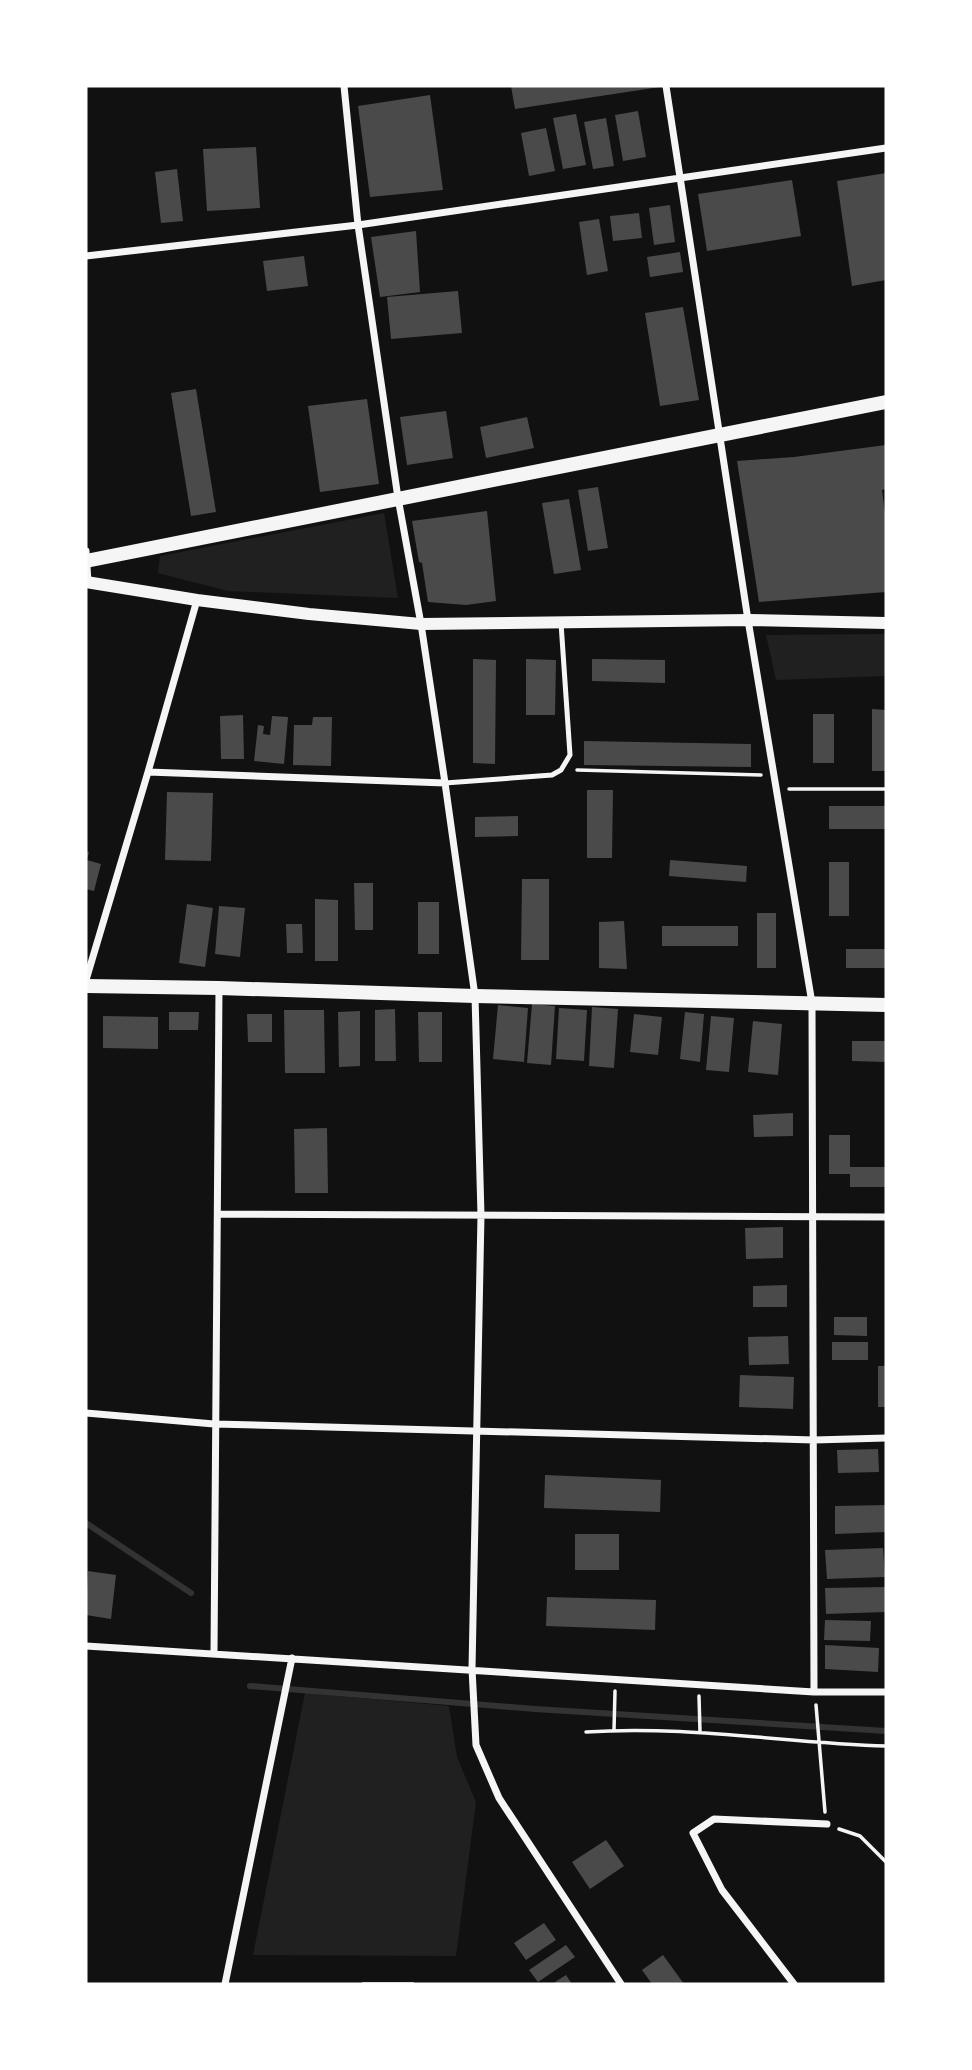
<svg xmlns="http://www.w3.org/2000/svg" width="972" height="2070" font-family="'Work Sans',sans-serif">
<style>
.green{fill:#202020}
.lines{fill:none;stroke-linecap:round;stroke-linejoin:round}
.stream{stroke:#333;stroke-width:6}
.building{fill:#4a4a4a}
.path{stroke:#f5f5f5;stroke-width:3.5}
.service{stroke:#f5f5f5;stroke-width:5}
.minor{stroke:#f5f5f5;stroke-width:7}
.tertiary{stroke:#f5f5f5;stroke-width:12}
.secondary{stroke:#f5f5f5;stroke-width:14}
</style>
<rect width="100%" height="100%" fill="#111"/>
<path class="green" d="M 384,513 L 398,598 L 228,591 L 158,573 L 160,556 Z
M 886,634 L 886,676 L 776,680 L 766,635 Z
M 305,1693 L 449,1706 L 457,1757 L 476,1802 L 456,1956 L 253,1955 Z"/>
<g class="lines">
<path class="stream" d="M 86,1523 L 191,1593
M 250,1686 L 535,1709 L 886,1731"/>
</g>
<path class="building" d="M 511,86 L 660,86 L 660,87 L 515,109 Z
M 430,95 L 443,190 L 370,197 L 358,106 Z
M 638,111 L 646,157 L 623,161 L 615,115 Z
M 576,114 L 586,165 L 563,169 L 553,118 Z
M 606,118 L 614,166 L 593,169 L 584,122 Z
M 546,128 L 555,171 L 529,176 L 521,133 Z
M 256,147 L 260,208 L 207,211 L 203,149 Z
M 177,169 L 183,221 L 161,223 L 155,172 Z
M 886,173 L 886,280 L 852,286 L 837,181 Z
M 792,180 L 801,236 L 707,251 L 698,194 Z
M 670,205 L 675,242 L 654,245 L 649,208 Z
M 639,213 L 642,238 L 613,241 L 610,216 Z
M 599,219 L 608,271 L 587,275 L 579,222 Z
M 416,231 L 420,292 L 380,297 L 371,237 Z
M 680,252 L 683,272 L 650,277 L 647,257 Z
M 304,256 L 308,286 L 267,291 L 263,261 Z
M 458,291 L 462,333 L 391,339 L 387,297 Z
M 683,307 L 699,400 L 660,406 L 645,313 Z
M 196,389 L 216,512 L 191,516 L 171,393 Z
M 367,399 L 379,484 L 320,492 L 308,406 Z
M 446,411 L 453,458 L 407,465 L 400,417 Z
M 527,417 L 534,448 L 486,458 L 480,427 Z
M 886,445 L 886,489 L 882,490 L 886,522 L 886,592 L 759,602 L 737,461 L 794,457 Z
M 598,487 L 608,548 L 588,551 L 578,490 Z
M 569,499 L 581,570 L 554,574 L 542,503 Z
M 487,511 L 496,601 L 466,605 L 428,602 L 422,563 L 419,562 L 412,521 Z
M 473,659 L 496,660 L 495,764 L 473,763 Z
M 526,659 L 556,660 L 555,715 L 526,715 Z
M 592,659 L 665,660 L 665,683 L 592,681 Z
M 872,709 L 886,710 L 886,771 L 872,771 Z
M 813,714 L 834,714 L 834,763 L 813,763 Z
M 243,715 L 244,759 L 221,759 L 220,716 Z
M 272,716 L 288,717 L 284,764 L 254,761 L 258,725 L 264,726 L 263,734 L 270,735 Z
M 313,717 L 332,717 L 331,766 L 293,765 L 294,725 L 312,725 Z
M 584,741 L 751,744 L 751,767 L 584,765 Z
M 587,790 L 613,790 L 612,858 L 587,858 Z
M 167,792 L 213,793 L 211,861 L 165,860 Z
M 829,806 L 886,806 L 886,829 L 829,829 Z
M 518,816 L 518,836 L 475,837 L 475,817 Z
M 86,851 L 89,852 L 87,860 L 101,864 L 94,891 L 86,889 Z
M 670,860 L 747,866 L 746,882 L 669,876 Z
M 829,862 L 849,862 L 849,916 L 829,916 Z
M 522,879 L 549,879 L 549,960 L 521,960 Z
M 354,883 L 373,883 L 373,930 L 355,930 Z
M 315,899 L 338,900 L 338,961 L 315,961 Z
M 418,902 L 439,902 L 439,954 L 418,954 Z
M 187,904 L 213,908 L 205,967 L 179,963 Z
M 219,906 L 245,908 L 240,957 L 215,954 Z
M 757,913 L 776,913 L 776,968 L 757,968 Z
M 624,921 L 627,969 L 599,968 L 599,922 Z
M 286,924 L 302,924 L 303,953 L 287,953 Z
M 662,926 L 738,926 L 738,946 L 662,946 Z
M 846,949 L 886,949 L 886,968 L 846,968 Z
M 532,1004 L 555,1006 L 551,1065 L 527,1063 Z
M 498,1005 L 528,1008 L 524,1062 L 493,1059 Z
M 592,1007 L 618,1009 L 614,1068 L 589,1066 Z
M 559,1008 L 587,1010 L 584,1061 L 556,1059 Z
M 395,1009 L 396,1061 L 375,1061 L 375,1010 Z
M 284,1010 L 324,1010 L 325,1073 L 285,1073 Z
M 360,1011 L 360,1066 L 339,1067 L 338,1012 Z
M 169,1012 L 199,1012 L 198,1030 L 169,1030 Z
M 418,1012 L 442,1012 L 442,1062 L 419,1062 Z
M 685,1012 L 704,1014 L 700,1062 L 680,1059 Z
M 247,1014 L 272,1014 L 272,1042 L 248,1042 Z
M 634,1014 L 662,1017 L 658,1055 L 630,1052 Z
M 103,1016 L 158,1017 L 158,1049 L 103,1048 Z
M 711,1016 L 734,1018 L 729,1072 L 706,1070 Z
M 753,1021 L 782,1024 L 778,1075 L 748,1072 Z
M 852,1041 L 886,1041 L 886,1062 L 852,1061 Z
M 793,1113 L 793,1136 L 754,1137 L 753,1115 Z
M 327,1128 L 328,1193 L 295,1193 L 294,1129 Z
M 829,1135 L 850,1135 L 850,1167 L 886,1167 L 886,1187 L 850,1187 L 850,1174 L 829,1174 Z
M 783,1227 L 783,1258 L 746,1259 L 745,1228 Z
M 787,1285 L 787,1307 L 753,1307 L 753,1286 Z
M 834,1317 L 867,1317 L 867,1336 L 834,1335 Z
M 788,1336 L 789,1364 L 749,1365 L 748,1337 Z
M 832,1342 L 868,1342 L 868,1360 L 832,1360 Z
M 878,1366 L 886,1366 L 886,1407 L 878,1407 Z
M 740,1375 L 794,1377 L 793,1409 L 739,1407 Z
M 878,1449 L 879,1472 L 838,1473 L 837,1450 Z
M 545,1475 L 661,1480 L 660,1512 L 544,1508 Z
M 886,1505 L 886,1532 L 835,1534 L 835,1506 Z
M 575,1534 L 619,1534 L 619,1570 L 575,1570 Z
M 883,1548 L 885,1577 L 827,1579 L 825,1550 Z
M 88,1571 L 116,1575 L 111,1619 L 86,1615 Z
M 886,1587 L 886,1612 L 826,1614 L 825,1588 Z
M 547,1597 L 656,1600 L 655,1630 L 546,1626 Z
M 825,1620 L 871,1621 L 870,1641 L 824,1640 Z
M 825,1645 L 879,1648 L 878,1672 L 825,1669 Z
M 606,1840 L 624,1866 L 590,1889 L 572,1862 Z
M 544,1923 L 556,1940 L 526,1960 L 514,1943 Z
M 566,1945 L 575,1957 L 538,1982 L 529,1970 Z
M 663,1955 L 684,1984 L 652,1984 L 642,1970 Z
M 566,1975 L 572,1984 L 552,1984 Z"/>
<g class="lines">
<path class="path" d="M 577,770 L 761,775
M 789,789 L 886,789
M 699,1696 L 700,1732
M 816,1705 L 825,1812
M 614,1730 L 615,1691
M 586,1732 C 686,1725 786,1743 886,1746
M 839,1829 L 860,1836 L 886,1862
M 363,1984 L 413,1984"/>
<path class="service" d="M 445,783 L 552,775 L 561,770 L 570,755 L 561,623"/>
<path class="minor" d="M 344,86 L 358,225 L 398,498 L 421,624 L 445,783 L 475,996 L 481,1215 L 472,1669 L 476,1745 L 499,1798 L 621,1984
M 666,86 L 748,620 L 812,1003 L 814,1692
M 86,256 L 358,225 L 886,148
M 86,551 L 88,582
M 148,772 L 445,783
M 86,980 L 148,772 L 197,600
M 219,1214 L 886,1217
M 86,1413 L 214,1424 L 814,1440 L 886,1438
M 86,1646 L 814,1692 L 886,1692
M 214,1654 L 219,988
M 225,1984 L 292,1658
M 794,1984 L 722,1890 L 693,1833 L 714,1819 L 827,1824"/>
<path class="tertiary" d="M 86,582 L 197,600 L 309,614 L 421,624 L 748,620 L 886,623"/>
<path class="secondary" d="M 86,561 L 886,402
M 86,986 L 219,988 L 475,996 L 886,1005"/>
</g>
<rect width="972" height="2070" fill="none" stroke="#ffffff" stroke-width="175"/>
</svg>
